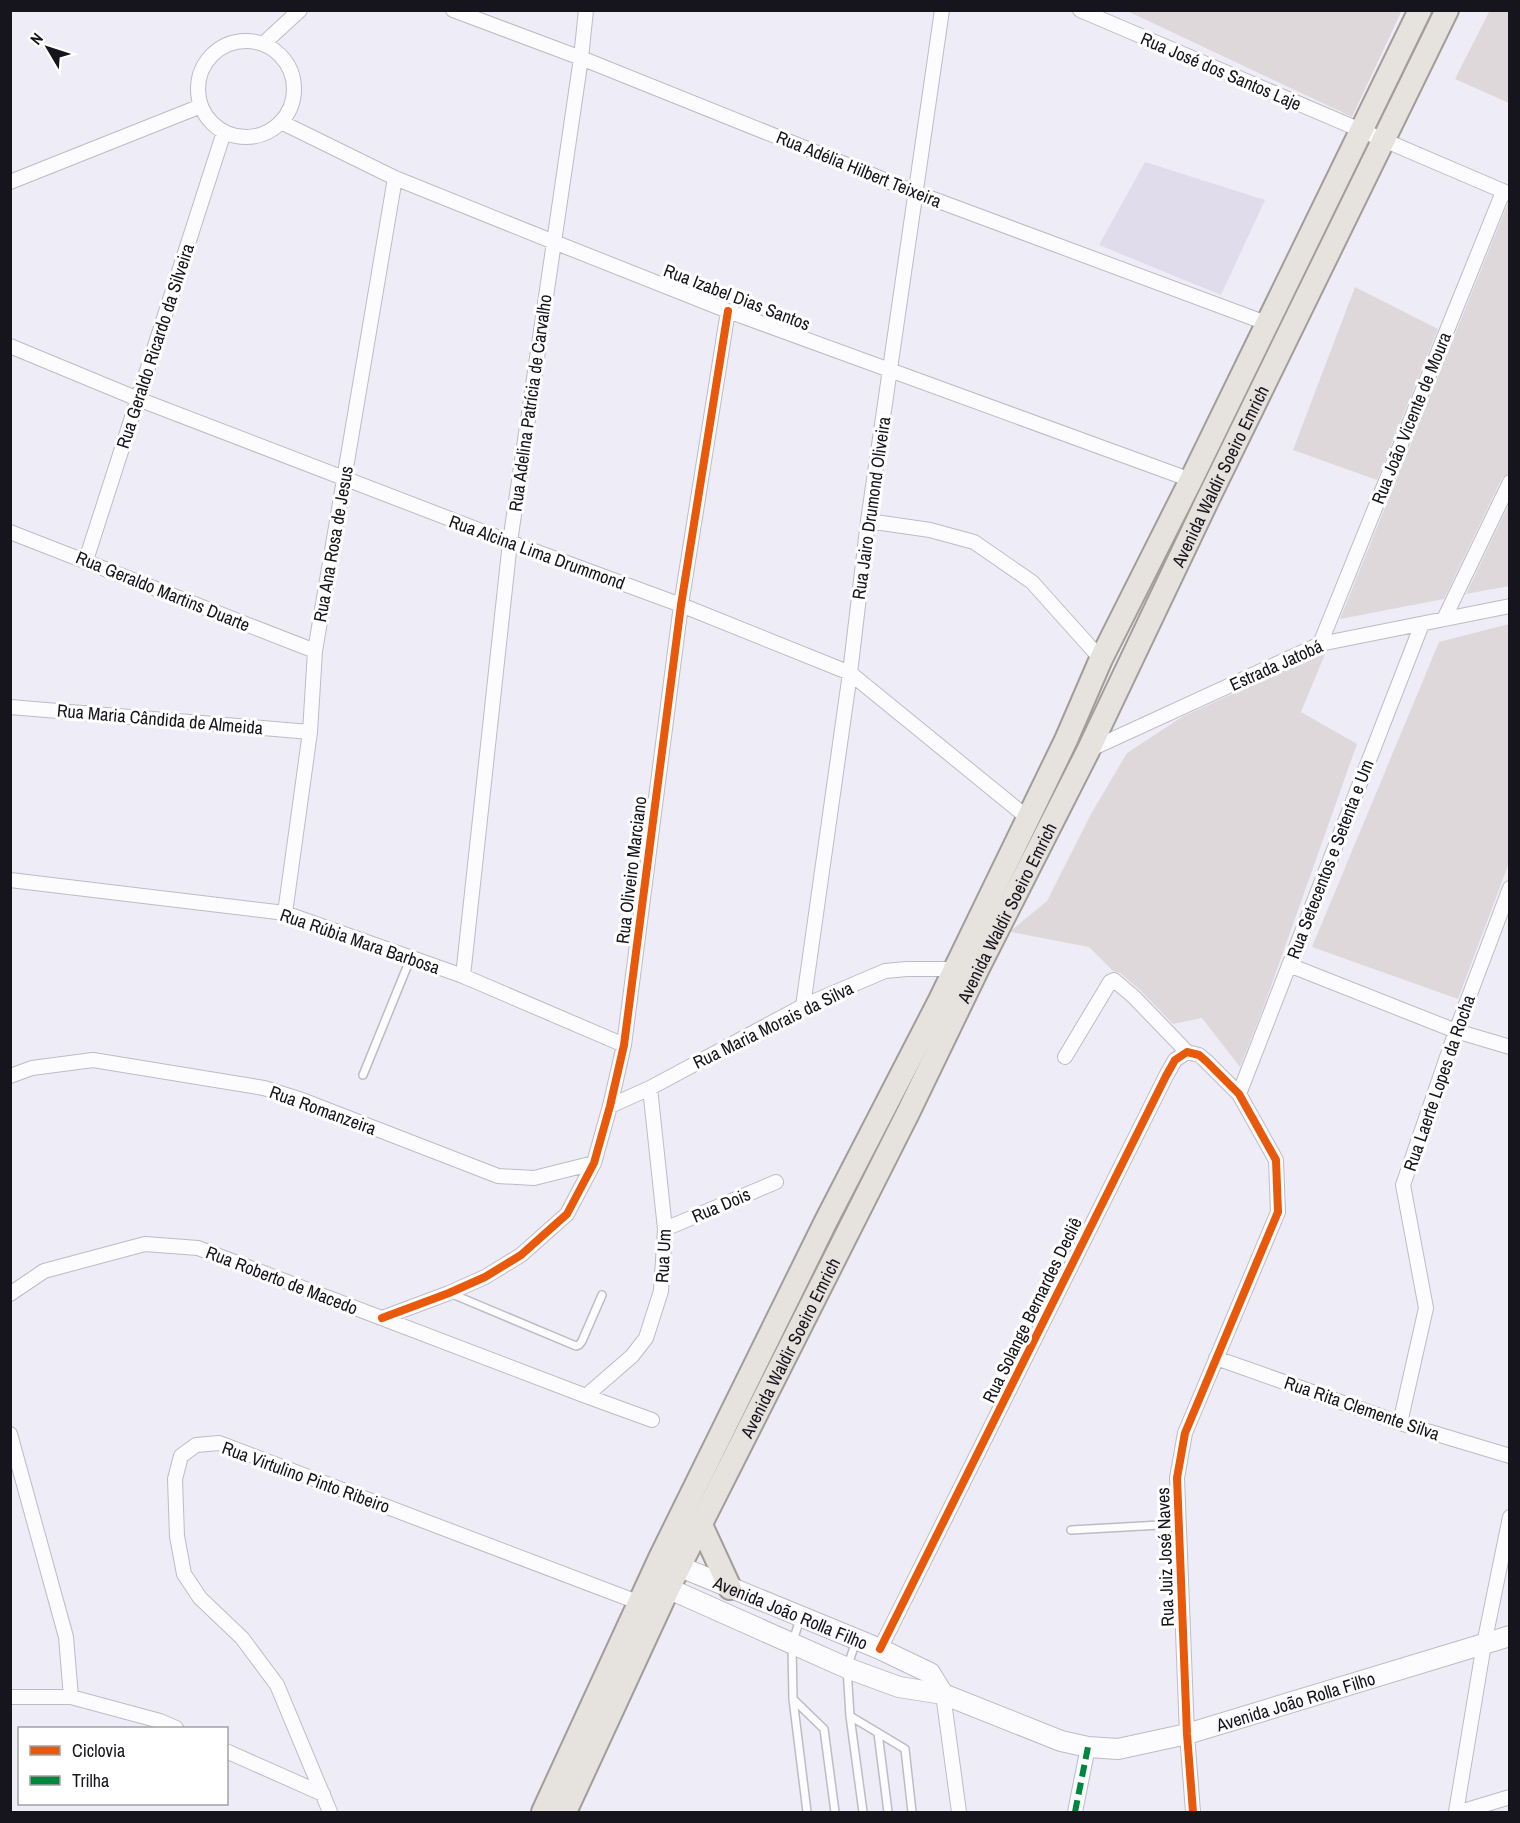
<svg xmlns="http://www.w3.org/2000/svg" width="1520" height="1823" font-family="'Archivo Narrow',sans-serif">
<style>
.education{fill:#e1dceb}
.building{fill:#ded8da}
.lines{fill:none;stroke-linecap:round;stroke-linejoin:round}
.lane-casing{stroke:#bdbcc5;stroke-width:10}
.street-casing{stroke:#bdbcc5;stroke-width:16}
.secondary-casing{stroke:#bdbcc5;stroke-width:22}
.primary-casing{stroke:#a39d99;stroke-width:26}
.lane{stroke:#fcfcfe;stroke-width:7}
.street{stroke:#fcfcfe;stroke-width:14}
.secondary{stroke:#fcfcfe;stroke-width:20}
.primary{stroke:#e6e2de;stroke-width:22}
.quiet{stroke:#00873e;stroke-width:6;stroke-dasharray:12 6;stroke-linecap:butt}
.cycleway-casing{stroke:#fff;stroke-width:11}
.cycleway{stroke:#e8590c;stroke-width:8}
.labels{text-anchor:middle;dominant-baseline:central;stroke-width:6;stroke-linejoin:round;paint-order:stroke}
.street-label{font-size:18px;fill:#16151d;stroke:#fff}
</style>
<rect width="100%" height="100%" fill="#eeecf7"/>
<path class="education" d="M 1145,162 L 1265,200 L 1221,295 L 1099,245 Z"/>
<path class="building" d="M 1125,10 L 1402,10 L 1352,117 Z
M 1490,10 L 1509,10 L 1509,103 L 1455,79 Z
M 1508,203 L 1509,473 L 1502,478 L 1444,599 L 1340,619 Z
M 1355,287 L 1438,329 L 1377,480 L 1293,450 Z
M 1509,504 L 1509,586 L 1466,594 Z
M 1509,624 L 1509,863 L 1458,999 L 1312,947 L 1439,642 Z
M 1325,654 L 1301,712 L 1357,744 L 1264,1006 L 1240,1067 L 1202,1018 L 1173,1024 L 1140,990 L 1120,973 L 1113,971 L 1089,947 L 1011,932 L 1013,929 L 1047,901 L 1091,814 L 1127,753 L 1182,717 L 1304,661 Z"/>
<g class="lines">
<defs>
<path id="lane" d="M 363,1075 L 411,957
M 452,1294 L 576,1346 L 579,1345 L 582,1341 L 602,1295
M 1071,1530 L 1178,1524
M 800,1619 L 792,1644 L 793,1699 L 807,1812
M 856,1641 L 847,1668 L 850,1716 L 863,1812
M 793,1699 L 824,1729 L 835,1812
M 850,1716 L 905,1749 L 912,1812
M 878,1733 L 888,1812"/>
<path id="street" d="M 453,10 L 581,58 L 917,193 L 1266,323
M 1080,10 L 1510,194
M198 89a48 48 0 1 1 96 0a48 48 0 1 1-96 0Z
M 263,44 L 300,10
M 281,122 L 395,178 L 554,242 L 728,311 L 1191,480
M 10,182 L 201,106
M 10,346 L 138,399 L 510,542 L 681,605 L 850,673 L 1028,818
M 868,521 L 930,530 L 974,542 L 1032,582 L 1101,659
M 10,532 L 315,651
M 86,560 L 224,132
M 1444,619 L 1510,482
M 1320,644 L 1503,192
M 10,707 L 310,732
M 1089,750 L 1320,644 L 1510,606
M 10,880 L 285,913 L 463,976 L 624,1045
M 285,913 L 310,732 L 315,651 L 395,178
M 1289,965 L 1456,1031 L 1510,1047
M 463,976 L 510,542 L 581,58 L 586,10
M 803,1006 L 850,673 L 868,521 L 942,10
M 1065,1057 L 1110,982 L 1114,980 L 1134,997 L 1187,1052
M 10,1076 L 32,1068 L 93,1060 L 264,1088 L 302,1100 L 498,1176 L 534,1178 L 594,1163
M 1239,1094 L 1422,624
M 610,1106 L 650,1088 L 803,1006 L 885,971 L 907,969 L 960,969
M 665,1229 L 776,1182
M 10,1294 L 44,1271 L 145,1244 L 198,1248 L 586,1396 L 652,1420
M 382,1318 L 449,1293 L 485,1277 L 521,1255 L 567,1214 L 594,1163 L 610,1106 L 624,1045 L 681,605 L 728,311
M 1216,1358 L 1400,1423 L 1510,1456
M 586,1396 L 632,1356 L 646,1338 L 661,1291 L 665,1229 L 650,1088
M 1400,1423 L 1426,1308 L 1403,1185 L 1456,1031 L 1510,888
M 10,1434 L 66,1637 L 71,1697
M 880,1649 L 1166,1076 L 1175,1060 L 1187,1052 L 1199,1055 L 1206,1061 L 1239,1094 L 1276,1160 L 1278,1212 L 1185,1433 L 1177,1478 L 1187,1734 L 1193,1812
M 943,1694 L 959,1812
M 10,1697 L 71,1697 L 160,1721 L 176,1728
M 226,1751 L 323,1794
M 330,1812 L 277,1685 L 242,1638 L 200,1598 L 184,1574 L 177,1536 L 175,1479 L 181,1456 L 196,1445 L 219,1443 L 640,1603
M 1075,1812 L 1088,1747
M 1456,1812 L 1484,1644 L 1510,1517
M 1460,1812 L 1510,1797"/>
<g id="secondary">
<path id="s1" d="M 666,1561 L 880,1649 L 930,1673 L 943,1694"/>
<path id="s2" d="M 654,1582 L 847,1668 L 899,1687 L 943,1694 L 1061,1741 L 1088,1747 L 1118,1749 L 1187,1734 L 1510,1636"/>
</g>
<g id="primary">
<path d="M 701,1525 L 730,1588"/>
<path d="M 543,1812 L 660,1558 L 826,1221 L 940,1000 L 1066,740 L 1101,659 L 1191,480 L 1420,10"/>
<path id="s3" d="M 565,1812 L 668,1589 L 908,1113 L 978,968 L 1088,751 L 1208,499 L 1447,10"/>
</g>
</defs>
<use href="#lane" class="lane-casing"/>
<use href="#street" class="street-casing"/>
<use href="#secondary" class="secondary-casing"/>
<use href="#primary" class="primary-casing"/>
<use href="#lane" class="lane"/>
<use href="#street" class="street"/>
<use href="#secondary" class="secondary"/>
<use href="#primary" class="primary"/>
<path class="quiet" d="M 1075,1812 L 1088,1747"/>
<defs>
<path id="cycleway" d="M 382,1318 L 449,1293 L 485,1277 L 521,1255 L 567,1214 L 594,1163 L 610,1106 L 624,1045 L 681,605 L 728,311
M 880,1649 L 1166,1076 L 1175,1060 L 1187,1052 L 1199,1055 L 1206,1061 L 1239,1094 L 1276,1160 L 1278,1212 L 1185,1433 L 1177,1478 L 1187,1734 L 1193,1812"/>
</defs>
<use href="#cycleway" class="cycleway-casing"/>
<use href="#cycleway" class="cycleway"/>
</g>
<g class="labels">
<g class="street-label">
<text transform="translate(1221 71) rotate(23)">Rua José dos Santos Laje</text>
<text transform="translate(859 169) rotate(22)">Rua Adélia Hilbert Teixeira</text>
<text transform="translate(737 297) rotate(21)">Rua Izabel Dias Santos</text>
<text transform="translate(155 346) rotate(-72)">Rua Geraldo Ricardo da Silveira</text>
<text transform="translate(530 403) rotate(-82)">Rua Adelina Patrícia de Carvalho</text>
<text transform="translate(1411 418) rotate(-68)">Rua João Vicente de Moura</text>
<text stroke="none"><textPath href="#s3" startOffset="1488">Avenida Waldir Soeiro Emrich</textPath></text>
<text transform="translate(871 508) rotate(-82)">Rua Jairo Drumond Oliveira</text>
<text transform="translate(333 544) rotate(-80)">Rua Ana Rosa de Jesus</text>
<text transform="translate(537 552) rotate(20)">Rua Alcina Lima Drummond</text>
<text transform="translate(163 591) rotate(22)">Rua Geraldo Martins Duarte</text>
<text transform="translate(1276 665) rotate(-24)">Estrada Jatobá</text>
<text transform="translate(160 719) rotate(5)">Rua Maria Cândida de Almeida</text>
<text transform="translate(1330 859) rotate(-69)">Rua Setecentos e Setenta e Um</text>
<text transform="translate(631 870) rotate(-83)">Rua Oliveiro Marciano</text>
<text stroke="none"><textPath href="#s3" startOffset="1002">Avenida Waldir Soeiro Emrich</textPath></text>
<text transform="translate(360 941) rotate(19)">Rua Rúbia Mara Barbosa</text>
<text transform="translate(773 1025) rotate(-26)">Rua Maria Morais da Silva</text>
<text transform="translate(1439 1083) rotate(-71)">Rua Laerte Lopes da Rocha</text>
<text transform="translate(323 1110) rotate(20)">Rua Romanzeira</text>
<text transform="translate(721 1205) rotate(-23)">Rua Dois</text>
<text transform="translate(663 1256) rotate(-87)">Rua Um</text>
<text transform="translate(282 1280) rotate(21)">Rua Roberto de Macedo</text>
<text transform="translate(1032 1310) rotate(-64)">Rua Solange Bernardes Decliê</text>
<text stroke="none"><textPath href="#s3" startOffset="516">Avenida Waldir Soeiro Emrich</textPath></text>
<text transform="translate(1362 1408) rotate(19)">Rua Rita Clemente Silva</text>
<text transform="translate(306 1477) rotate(20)">Rua Virtulino Pinto Ribeiro</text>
<text transform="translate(1165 1557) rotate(-92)">Rua Juiz José Naves</text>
<text stroke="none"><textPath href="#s1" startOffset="135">Avenida João Rolla Filho</textPath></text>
<text stroke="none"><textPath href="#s2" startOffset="680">Avenida João Rolla Filho</textPath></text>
</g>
</g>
<rect width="1520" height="1823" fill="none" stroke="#16151d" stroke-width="24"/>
<rect x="18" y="1727" width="210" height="78" fill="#ffffff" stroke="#a2a1a5" stroke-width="1.5"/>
<rect x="30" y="1746" width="30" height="9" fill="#e8590c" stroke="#a2a1a5" stroke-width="1.5"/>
<text x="72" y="1757" font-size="18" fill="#16151d">Ciclovia</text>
<rect x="30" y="1776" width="30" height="9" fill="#00873e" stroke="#a2a1a5" stroke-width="1.5"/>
<text x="72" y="1787" font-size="18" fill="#16151d">Trilha</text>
<g transform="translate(48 48) rotate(309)" stroke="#ffffff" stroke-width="4.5" paint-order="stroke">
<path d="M0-4.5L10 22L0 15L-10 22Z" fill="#16151d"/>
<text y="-9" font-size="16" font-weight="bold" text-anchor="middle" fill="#16151d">N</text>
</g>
</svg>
